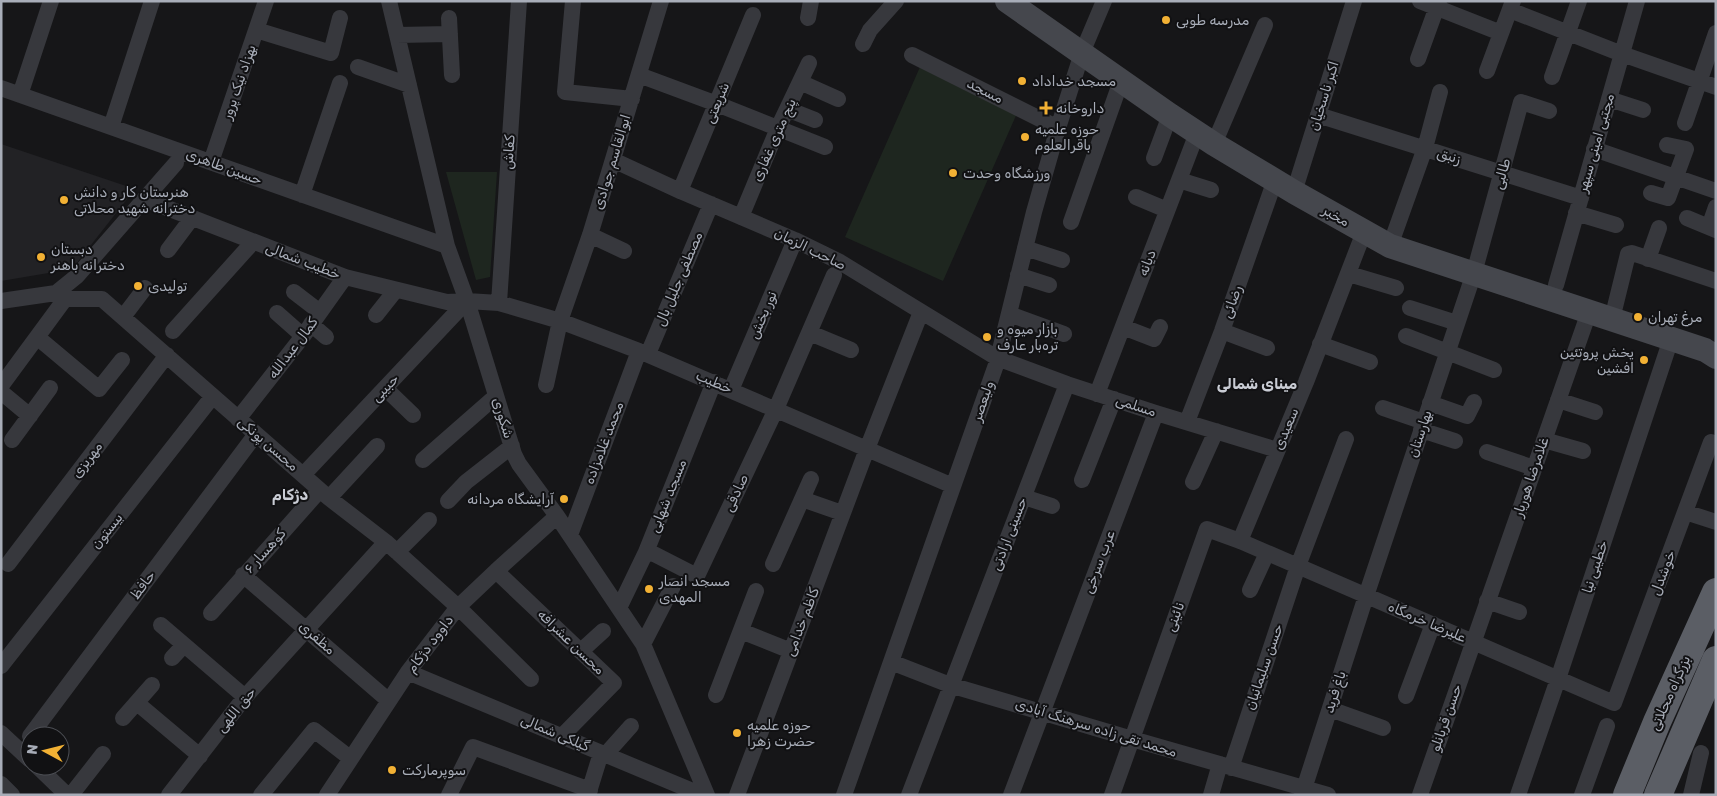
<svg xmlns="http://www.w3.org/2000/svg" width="1717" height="796" font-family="Rubik,'Noto Sans Arabic',sans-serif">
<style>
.built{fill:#222225}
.green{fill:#1e261f}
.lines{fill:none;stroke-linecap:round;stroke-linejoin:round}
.minor{stroke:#37383d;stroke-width:16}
.secondary{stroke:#45474d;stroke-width:24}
.trunk{stroke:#5b5e65;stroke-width:28}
.poi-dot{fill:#f2b134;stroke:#111113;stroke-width:2}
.labels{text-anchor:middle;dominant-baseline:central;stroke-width:4;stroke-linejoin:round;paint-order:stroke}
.poi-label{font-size:14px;fill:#a8adb8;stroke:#111113;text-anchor:start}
.street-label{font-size:14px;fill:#a8adb8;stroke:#111113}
.neighbourhood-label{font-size:15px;font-weight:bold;fill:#c9ccd4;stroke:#111113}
</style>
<rect width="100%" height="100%" fill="#161618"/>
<path class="built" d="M 1,144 L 135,189 L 72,269 L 1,281 Z"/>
<path class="green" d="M 920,67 L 1018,111 L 943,281 L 845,237 Z
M 446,172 L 497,172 L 490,277 L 476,280 Z"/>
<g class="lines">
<path class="minor" d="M 389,1 L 447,246 L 467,301 L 514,454 L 519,464 L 557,516 L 643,644 L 707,795
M 573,1 L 565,92 L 632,99
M 1420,1 L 1501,33
M 1510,10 L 1622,54 L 1716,87
M 449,18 L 452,75
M 808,18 L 811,1
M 256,30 L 331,53 L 340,18
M 397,35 L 450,34
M 863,44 L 870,30 L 896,1
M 912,55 L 1058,128
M 1418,59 L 1439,1
M 358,67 L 409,85
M 1487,71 L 1513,1
M 639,75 L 717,104 L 825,147
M 1552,77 L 1579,1
M 800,82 L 838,99
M 1,88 L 447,246
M 20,95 L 51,1
M 1609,99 L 1643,110
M 787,109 L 815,120
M 1318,115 L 1581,198
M 1685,123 L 1716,33
M 111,127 L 152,1
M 1214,144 L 1265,25
M 1594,149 L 1716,191
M 1154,158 L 1170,115
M 613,160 L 680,191 L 795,240 L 840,262 L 997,358 L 1067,384 L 1156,413 L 1277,450
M 211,162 L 266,1
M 1179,180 L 1211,190
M 680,191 L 753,15
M 1294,192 L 1354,1
M 1651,193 L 1668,198 L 1686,149 L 1667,145
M 302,195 L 340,83
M 1136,197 L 1167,210
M 144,199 L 345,277 L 447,302 L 467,301 L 499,303 L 560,321 L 639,351 L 953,486
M 1576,213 L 1616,225
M 741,217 L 778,128 L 809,63
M 1687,218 L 1716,230
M 1071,222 L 1121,81
M 1709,227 L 1716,207
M 590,235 L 624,251
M 1390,246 L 1425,148 L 1440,92
M 1025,248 L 1062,260
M 168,250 L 192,218
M 1648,259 L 1659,228
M 1349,274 L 1396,288
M 1018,275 L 1049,285
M 1556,285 L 1637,1
M 294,292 L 320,312
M 56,293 L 65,299 L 102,299 L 329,498 L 386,542 L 458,607 L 531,679
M 1,301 L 56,293 L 77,276 L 176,163
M 499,303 L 519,1
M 1410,308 L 1457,323
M 277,313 L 303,336
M 1009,314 L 1064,334
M 376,315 L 395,291
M 123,317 L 145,288
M 1612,319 L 1628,254 L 1632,253 L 1716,281
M 311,324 L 326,337
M 1123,327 L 1154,339 L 1160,327
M 173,331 L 253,242
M 1222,331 L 1267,348
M 810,333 L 851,350
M 1406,336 L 1494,370
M 37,337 L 99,389 L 122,360
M 1320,344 L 1370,362
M 648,354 L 711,204
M 546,385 L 560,321 L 590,235 L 661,1
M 1,386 L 65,299
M 385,388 L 413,415
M 731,390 L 795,240
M 1,392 L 30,416
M 1097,394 L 1197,133
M 1558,400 L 1595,412
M 1430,403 L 1467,416 L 1474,402
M 1383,408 L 1424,422
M 238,419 L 303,336 L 345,277
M 1187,422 L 1222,331 L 1275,180
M 1421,430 L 1455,441
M 12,440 L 50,388
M 1544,440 L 1583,451
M 1487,452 L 1534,468
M 423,460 L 496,396
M 303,475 L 467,301
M 1082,480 L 1114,399
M 1193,482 L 1216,431
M 1024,497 L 1052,506
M 329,498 L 377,446
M 802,499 L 842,513
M 448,501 L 466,482 L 512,446
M 1685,512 L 1716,522
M 570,535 L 639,351
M 1240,541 L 1306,382 L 1364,232
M 397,552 L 429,520
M 646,552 L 654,554 L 697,576 L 776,409 L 834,275
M 8,564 L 167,355
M 773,564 L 811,479
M 496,571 L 614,683 L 562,736
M 243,575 L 389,701
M 1250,590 L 1267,553
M 1487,601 L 1519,612
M 619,608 L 646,552 L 714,382
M 211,613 L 320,490
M 161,625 L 245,697
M 741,631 L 791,651
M 643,644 L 673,586
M 581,651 L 603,631
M 172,658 L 184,645
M 891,662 L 950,685 L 1132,739 L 1328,795
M 1,666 L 213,396
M 408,672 L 702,795
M 716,695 L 756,591
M 1406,696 L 1433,624
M 137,703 L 200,756
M 1330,709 L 1383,728
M 123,718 L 152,685
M 1,733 L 30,760
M 30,736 L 256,434
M 606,754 L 631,726
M 37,766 L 67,795
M 1231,768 L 1298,566 L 1346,439
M 1,784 L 12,795
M 71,795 L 103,754
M 169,795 L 245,697 L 386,542
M 261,795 L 314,730 L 350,758
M 327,795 L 408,672 L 458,607 L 496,571 L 557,516
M 449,795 L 473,747 L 590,790
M 588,795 L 601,753
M 737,795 L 867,449 L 921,312
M 844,795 L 997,362 L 1034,212 L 1058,128 L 1082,53 L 1104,1
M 909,795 L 1067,384
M 1011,795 L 1156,413
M 1112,795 L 1207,529 L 1240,541 L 1614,703 L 1711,442
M 1211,795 L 1220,764
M 1302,795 L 1366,596 L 1474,273 L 1521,102 L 1549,111
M 1420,795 L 1589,312
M 1518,795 L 1558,679 L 1671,339
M 1582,795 L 1607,726
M 1691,795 L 1701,753"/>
<path class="secondary" d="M 1007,1 L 1170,115 L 1214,144 L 1294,192 L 1390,246 L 1705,350 L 1716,357"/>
<path class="trunk" d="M 1627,795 L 1657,722 L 1716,592
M 1658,795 L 1716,660"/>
</g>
<g class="poi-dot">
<circle cx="1166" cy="20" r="5"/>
<circle cx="1022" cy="81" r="5"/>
<path d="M1043.5 100.5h5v5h5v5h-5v5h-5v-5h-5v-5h5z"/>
<circle cx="1025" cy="137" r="5"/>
<circle cx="953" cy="173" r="5"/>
<circle cx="64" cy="200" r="5"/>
<circle cx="41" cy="257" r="5"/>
<circle cx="138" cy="286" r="5"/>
<circle cx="1638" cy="317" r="5"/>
<circle cx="987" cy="337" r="5"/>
<circle cx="1644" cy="360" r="5"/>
<circle cx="564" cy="499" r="5"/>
<circle cx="649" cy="589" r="5"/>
<circle cx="737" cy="733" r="5"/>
<circle cx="392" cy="770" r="5"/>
</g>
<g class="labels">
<g class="poi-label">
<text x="1176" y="20">مدرسه طوبی</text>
<text x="1032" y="81">مسجد خداداد</text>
<text x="1056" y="108">داروخانه</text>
<text x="1035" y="129">حوزه علمیه<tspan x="1035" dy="16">باقرالعلوم</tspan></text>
<text x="963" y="173">ورزشگاه وحدت</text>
<text x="74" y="192">هنرستان کار و دانش<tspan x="74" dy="16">دخترانه شهید محلاتی</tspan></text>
<text x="51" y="249">دبستان<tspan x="51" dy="16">دخترانه باهنر</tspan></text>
<text x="148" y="286">تولیدی</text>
<text x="1648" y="317">مرغ تهران</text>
<text x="997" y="329">بازار میوه و<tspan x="997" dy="16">تره‌بار عارف</tspan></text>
<text x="1634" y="352" text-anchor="end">پخش پروتئین<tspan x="1634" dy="16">افشین</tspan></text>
<text x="554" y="499" text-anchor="end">آرایشگاه مردانه</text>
<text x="659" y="581">مسجد انصار<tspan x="659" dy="16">المهدی</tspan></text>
<text x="747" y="725">حوزه علمیه<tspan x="747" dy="16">حضرت زهرا</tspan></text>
<text x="402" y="770">سوپرمارکت</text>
</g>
<g class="street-label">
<text transform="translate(239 82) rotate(-71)">بهزاد نیک پرور</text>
<text transform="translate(985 91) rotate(27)">مسجد</text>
<text transform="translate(1324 96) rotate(-73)">اکبر ناسخیان</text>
<text transform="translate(717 103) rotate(-67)">شریعتی</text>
<text transform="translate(774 140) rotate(-66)">پنج متری غفاری</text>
<text transform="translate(1596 143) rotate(-74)">مجتبی امینی سپهر</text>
<text transform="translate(509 152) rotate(-86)">کفاش</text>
<text transform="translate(1449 156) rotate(18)">زنبق</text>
<text transform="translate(612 162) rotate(-73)">ابوالقاسم جوادی</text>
<text transform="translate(224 167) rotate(20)">حسین طاهری</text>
<text transform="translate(1502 174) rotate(-75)">طالبی</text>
<text transform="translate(1336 216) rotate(30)">مخبر</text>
<text transform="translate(810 249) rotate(26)">صاحب الزمان</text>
<text transform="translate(303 261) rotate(21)">خطیب شمالی</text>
<text transform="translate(1147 263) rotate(-69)">دیانه</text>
<text transform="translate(679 279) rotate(-67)">مصطفی جلیل بال</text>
<text transform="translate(1232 302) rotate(-70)">رضائی</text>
<text transform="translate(763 315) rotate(-67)">نور بخش</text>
<text transform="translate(293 348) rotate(-53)">کمال عبدالله</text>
<text transform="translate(714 382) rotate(23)">خطیب</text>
<text transform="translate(385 388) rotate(-46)">حبیبی</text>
<text transform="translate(983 401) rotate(-71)">ولیعصر</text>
<text transform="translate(1136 406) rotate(18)">مسلمی</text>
<text transform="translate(503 418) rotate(73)">شکوری</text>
<text transform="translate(1286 429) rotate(-67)">سعیدی</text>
<text transform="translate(1420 434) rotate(-72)">بهارستان</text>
<text transform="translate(604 443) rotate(-69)">محمد غلامزاده</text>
<text transform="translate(268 444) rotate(41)">محسن پونکی</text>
<text transform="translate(87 460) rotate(-53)">مهریزی</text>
<text transform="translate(1531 477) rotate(-71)">غلامرضا هوریار</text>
<text transform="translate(736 493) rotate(-65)">صادقی</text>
<text transform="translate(668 496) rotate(-68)">مسجد شهابی</text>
<text transform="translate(107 531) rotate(-52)">بیستون</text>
<text transform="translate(1009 534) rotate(-69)">حسینی ارادتی</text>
<text transform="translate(265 551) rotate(-48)">کوهسار ۶</text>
<text transform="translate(1099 562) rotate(-69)">عرب سرخی</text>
<text transform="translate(1595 567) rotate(-72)">خطیبی نیا</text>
<text transform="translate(1663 573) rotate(-69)">خوشدل</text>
<text transform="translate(143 585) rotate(-53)">حافظ</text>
<text transform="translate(1175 617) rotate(-70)">نائینی</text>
<text transform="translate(802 622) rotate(-69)">کاظم خدامی</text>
<text transform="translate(1427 622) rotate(23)">علیرضا خرمگاه</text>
<text transform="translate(317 638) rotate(41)">مظفری</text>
<text transform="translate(571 642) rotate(44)">محسن عشرافه</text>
<text transform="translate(430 644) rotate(-53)">داوود دژکام</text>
<text transform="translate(1264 667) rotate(-71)">حسن سلیمانیان</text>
<text transform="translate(1335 692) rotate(-72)">باغ فرید</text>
<text transform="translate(1670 693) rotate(-66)">بزرگراه محلاتی</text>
<text transform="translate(236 710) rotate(-51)">حق اللهی</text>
<text transform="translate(1446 718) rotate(-71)">حسن قربانلو</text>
<text transform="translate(1096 728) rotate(17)">محمد تقی زاده سرهنگ آبادی</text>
<text transform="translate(555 733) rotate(23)">گيلکی شمالی</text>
</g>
<g class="neighbourhood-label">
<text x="1257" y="384">مینای شمالی</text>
<text x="290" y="495">دژکام</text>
</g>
</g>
<rect width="1717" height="796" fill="none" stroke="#a8adb8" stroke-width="5"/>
<g transform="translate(45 751) rotate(277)"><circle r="24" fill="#111113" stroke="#4d4f55"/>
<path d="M0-4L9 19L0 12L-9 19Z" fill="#f2b134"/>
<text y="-8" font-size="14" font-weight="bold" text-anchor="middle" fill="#a8adb8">N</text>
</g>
</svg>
